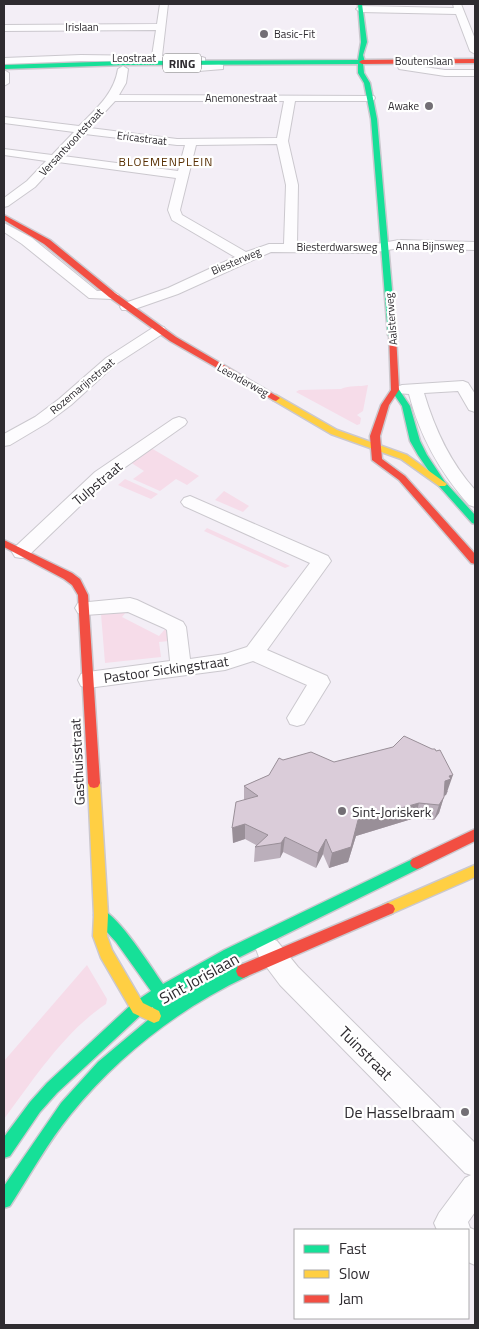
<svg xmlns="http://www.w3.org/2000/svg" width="479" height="1329" font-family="'Titillium Web',sans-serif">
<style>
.green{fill:#f6dce9}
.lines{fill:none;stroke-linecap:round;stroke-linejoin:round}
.street-casing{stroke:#cbc8ce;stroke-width:2}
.fast-casing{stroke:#cbc8ce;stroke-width:3}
.slow-casing{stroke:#cbc8ce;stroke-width:3}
.jam-casing{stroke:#cbc8ce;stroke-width:3}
.street{fill:#fdfcfe;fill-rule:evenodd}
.fast{fill:#16e098;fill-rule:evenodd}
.slow{fill:#ffcf43;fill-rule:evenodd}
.jam{fill:#f24e42;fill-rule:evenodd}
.wall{fill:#bbafbb}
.shaded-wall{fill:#998f98}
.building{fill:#daccd9;stroke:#998f98}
.poi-dot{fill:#736f75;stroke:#fff;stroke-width:2}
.labels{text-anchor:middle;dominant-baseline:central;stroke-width:4.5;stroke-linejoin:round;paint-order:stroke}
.far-street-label{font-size:11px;fill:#2e2b30;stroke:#fff}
.far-poi-label{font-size:11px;fill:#2e2b30;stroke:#fff;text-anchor:start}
.shield{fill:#fff;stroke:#6d6b6e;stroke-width:1}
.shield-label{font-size:12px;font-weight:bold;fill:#2e2b30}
.far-neighbourhood-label{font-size:12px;letter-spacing:1px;fill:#572e02;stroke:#fff}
.street-label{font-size:14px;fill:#2e2b30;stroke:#fff}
.poi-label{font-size:14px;fill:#2e2b30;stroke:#fff;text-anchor:start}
.near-street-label{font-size:16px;fill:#2e2b30;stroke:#fff}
.near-poi-label{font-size:16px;fill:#2e2b30;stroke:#fff;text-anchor:end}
</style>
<rect width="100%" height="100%" fill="#f3eef6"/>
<path class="green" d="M 368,385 L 363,411 L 357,415 L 361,418 L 360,424 L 357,425 L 296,392 L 299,390 L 341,389 C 349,385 360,387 368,385 Z
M 151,448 L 199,476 L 187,485 L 176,479 L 160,491 L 133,479 L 144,471 L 130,462 Z
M 125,479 L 158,494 L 151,499 L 118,485 Z
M 224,491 L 249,506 L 243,512 L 215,500 Z
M 207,528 L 290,566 L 285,568 L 204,531 Z
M 105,610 L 128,610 L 122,617 L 159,636 L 166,628 L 167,630 L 169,641 L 159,642 L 161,657 L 105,663 L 101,614 Z
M 87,965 L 107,999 L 106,1004 C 64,1032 34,1079 4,1119 L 4,1061 Z"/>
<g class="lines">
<defs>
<path id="street" d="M 160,4 L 168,4 L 162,56 L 202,57 L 205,58 L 205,62 L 81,61 L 4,64 L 4,58 L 81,55 L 152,56 L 156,30 L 4,31 L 4,25 L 157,24 Z
M 453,4 L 461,4 L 475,39 L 475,54 L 470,51 L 456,14 L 360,12 L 356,9 L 360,6 L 454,8 Z
M 219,64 L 223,65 L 223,69 L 186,72 L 181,69 L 186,66 Z
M 403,64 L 445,70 L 475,70 L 475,76 L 445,76 L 399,69 L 398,67 Z
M 123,66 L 128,69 L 126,83 L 119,95 L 374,96 L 375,98 L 374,100 L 370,101 L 295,101 L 288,141 L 298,185 L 297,244 L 371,245 L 399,240 L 475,242 L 475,250 L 399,248 L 371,253 L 271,252 L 178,294 L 132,310 L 122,310 L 120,307 L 122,304 L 168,288 L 235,257 L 172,220 L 168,210 L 176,178 L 58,162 L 35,187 L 8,206 L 4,207 L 4,198 L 27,181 L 46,161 L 4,155 L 4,149 L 52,155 L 74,132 L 4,123 L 4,117 L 79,126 C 96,109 114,94 118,69 ZM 115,101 L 284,101 L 277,138 L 177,139 L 90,128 ZM 85,134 L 177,145 L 185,145 L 178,171 L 63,156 ZM 277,144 L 286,185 L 284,244 L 269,244 L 246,252 L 182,215 L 180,210 L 196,145 Z
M 4,70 L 9,73 L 9,83 L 4,86 Z
M 4,223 L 32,238 L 97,291 L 112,291 L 119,295 L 112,299 L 89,298 L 22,244 L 4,232 Z
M 159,326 L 164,327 L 166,330 L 164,333 L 116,364 L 71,405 L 47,423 L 10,445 L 4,446 L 4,434 L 35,417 L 59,399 L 106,358 L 154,327 Z
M 463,381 L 468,383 L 475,394 L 475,412 L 469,410 L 458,391 L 424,393 C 435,430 450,462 475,490 L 475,507 L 469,505 C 440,472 420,437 409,394 L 397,393 L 394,390 L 397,387 L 402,385 Z
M 179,417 L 185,419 L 187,422 L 185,425 L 107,480 L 27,557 L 21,558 L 15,557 L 12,552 L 15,547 L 95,472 L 173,419 Z
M 190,496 L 328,556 L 331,561 L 267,650 L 327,676 L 330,682 L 304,724 L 297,726 L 290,724 L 287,718 L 307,685 L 253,661 L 225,670 L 88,688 L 81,686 L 78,680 L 81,674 L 88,672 L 170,661 L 167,630 L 164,628 L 128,612 L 85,615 L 78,613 L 75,608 L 78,603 L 130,598 L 137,600 L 183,622 L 186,627 L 190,659 L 225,654 L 247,647 L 310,563 L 184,506 L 181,502 L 184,498 Z
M 268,937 L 277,941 L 298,967 L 475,1143 L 475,1212 L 468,1222 L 470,1228 L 475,1230 L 475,1265 L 468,1262 L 468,1230 L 437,1230 L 434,1223 L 439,1213 L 465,1178 L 471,1175 L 465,1173 L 280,985 L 259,957 L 256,949 L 259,941 Z"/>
<path id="fast" d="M 358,4 L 362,4 L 367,42 L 363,55 L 365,62 L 363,63 L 364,73 L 370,83 L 377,119 L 396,335 L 392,337 L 388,335 L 371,119 L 364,83 L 358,73 L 358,64 L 125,65 L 4,69 L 4,65 L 125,61 L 358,60 L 361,42 Z
M 395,387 L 398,388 L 410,406 L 420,441 L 427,455 L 445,482 L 475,515 L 475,524 L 472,523 L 439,486 L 418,455 L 410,441 L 402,406 L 391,390 Z
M 417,857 L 422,859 L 424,863 L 422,867 L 234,960 L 168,998 L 168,1005 L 213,978 L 243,964 L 248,966 L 250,971 L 248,976 C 180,1008 119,1055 71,1114 C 48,1142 30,1175 10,1206 L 4,1208 L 4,1186 L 61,1103 L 98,1062 L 154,1015 L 153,1007 L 143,1013 L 57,1093 L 40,1112 L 10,1156 L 4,1158 L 4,1137 L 30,1102 L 47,1083 L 133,1003 L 151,991 L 116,942 L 96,920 L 94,915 L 96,910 L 101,909 C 119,916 151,967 163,984 L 224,950 Z"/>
<path id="slow" d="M 276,395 L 337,430 L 407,455 L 447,484 L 445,486 L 439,486 L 401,459 L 331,434 L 273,400 L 272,398 Z
M 94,778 L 98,779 L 100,783 L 108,915 L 107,936 L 112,950 L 143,1003 L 159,1011 L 161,1016 L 159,1021 L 154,1023 L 133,1013 L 101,958 L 93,936 L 94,915 L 88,783 L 90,779 Z
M 475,865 L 475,877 L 393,913 L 388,915 L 383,913 L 381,909 L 383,905 Z"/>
<path id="jam" d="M 475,59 L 475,63 L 362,64 L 359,62 L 362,60 Z
M 4,215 L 50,240 L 115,293 L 176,337 L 280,398 L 276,401 L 273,400 L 170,341 L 109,297 L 44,244 L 4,220 Z
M 389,333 L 396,335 L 399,390 L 389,405 L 380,436 L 382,459 L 405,476 L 475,554 L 475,564 L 471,563 L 399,480 L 372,460 L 370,436 L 381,405 L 391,390 Z
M 4,540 L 72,573 L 80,579 L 88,595 L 100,783 L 98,787 L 94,788 L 90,787 L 88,783 L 78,595 L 72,585 L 64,579 L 4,547 Z
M 475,829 L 475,841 L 422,867 L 417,869 L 412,867 L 410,863 L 412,859 Z
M 388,903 L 393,905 L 395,909 L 393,913 L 243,978 L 238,976 L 236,971 L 238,966 Z"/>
</defs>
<use href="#street" class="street-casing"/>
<use href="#fast" class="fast-casing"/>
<use href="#slow" class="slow-casing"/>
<use href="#jam" class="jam-casing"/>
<use href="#street" class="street"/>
<use href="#fast" class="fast"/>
<use href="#slow" class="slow"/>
<use href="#jam" class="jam"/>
</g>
<path class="wall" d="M 283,760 L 334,762 L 448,791 L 446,795 L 444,796 L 439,813 L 434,820 L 415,818 L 356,836 L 348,862 L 329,868 L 323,854 L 316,868 L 283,852 L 280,858 L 254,862 L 255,847 L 256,845 L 245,839 L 233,843 L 244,800 L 244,786 L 269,775 Z"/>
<path class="shaded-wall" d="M 453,775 L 446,795 L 440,797 L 445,781 L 449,776 Z
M 444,797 L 439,813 L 434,820 L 439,805 Z
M 419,803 L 415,818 L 356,836 L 348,862 L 329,868 L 332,853 L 358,820 Z
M 245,824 L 245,839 L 233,843 L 232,828 Z
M 285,837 L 283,852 L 280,858 L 281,843 Z
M 326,839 L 323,854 L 316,868 L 318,853 Z"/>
<path class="building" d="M 404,736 L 432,749 L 435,749 L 436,751 L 440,750 L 453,775 L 449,776 L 451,779 L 445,781 L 444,797 L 439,805 L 419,803 L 358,820 L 351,847 L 332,853 L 326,839 L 318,853 L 285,837 L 281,843 L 255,847 L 268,835 L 245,824 L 232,828 L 236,802 L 258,796 L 244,786 L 269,775 L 279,758 L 283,760 L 311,752 L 334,762 L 393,747 Z"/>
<g class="poi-dot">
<circle cx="264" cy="34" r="5"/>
<circle cx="429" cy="106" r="5"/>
<circle cx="342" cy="811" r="5"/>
<circle cx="465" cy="1112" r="5"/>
</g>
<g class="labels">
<g class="far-street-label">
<text x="82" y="27">Irislaan</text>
<text x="134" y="58">Leostraat</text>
<text x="424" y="61">Boutenslaan</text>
<text x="241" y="98">Anemonestraat</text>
<text transform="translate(142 138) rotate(7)">Ericastraat</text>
<text transform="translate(71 142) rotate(-47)">Versantvoortstraat</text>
<text x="430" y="246">Anna Bijnsweg</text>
<text x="337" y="247">Biesterdwarsweg</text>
<text transform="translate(236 261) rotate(-23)">Biesterweg</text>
<text transform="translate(391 319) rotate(-95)">Aalsterweg</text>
<text transform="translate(243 380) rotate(29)">Leenderweg</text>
<text transform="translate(82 386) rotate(-40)">Rozemarijnstraat</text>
</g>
<g class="far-poi-label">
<text x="274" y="34">Basic-Fit</text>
<text x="419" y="106" text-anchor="end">Awake</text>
</g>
<rect class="shield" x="163" y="53.5" width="38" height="19" rx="4"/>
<g class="shield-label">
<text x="182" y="63">RING</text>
</g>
<g class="far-neighbourhood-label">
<text x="166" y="161">BLOEMENPLEIN</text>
</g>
<g class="street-label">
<text transform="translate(97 483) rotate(-40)">Tulpstraat</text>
<text transform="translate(166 669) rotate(-8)">Pastoor Sickingstraat</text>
<text transform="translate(77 762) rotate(-93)">Gasthuisstraat</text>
</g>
<g class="poi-label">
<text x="352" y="811">Sint-Joriskerk</text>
</g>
<g class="near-street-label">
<text transform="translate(199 978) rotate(-29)">Sint Jorislaan</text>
<text transform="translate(366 1053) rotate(45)">Tuinstraat</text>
</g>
<g class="near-poi-label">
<text x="455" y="1112">De Hasselbraam</text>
</g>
</g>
<rect width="479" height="1329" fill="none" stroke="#2e2b30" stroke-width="10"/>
<rect x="294" y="1229" width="175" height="90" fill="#ffffff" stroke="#abaaac"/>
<rect x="304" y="1245" width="25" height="8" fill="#16e098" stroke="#abaaac"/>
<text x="339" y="1254" font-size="15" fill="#2e2b30">Fast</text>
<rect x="304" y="1270" width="25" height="8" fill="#ffcf43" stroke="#abaaac"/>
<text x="339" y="1279" font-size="15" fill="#2e2b30">Slow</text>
<rect x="304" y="1295" width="25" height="8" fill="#f24e42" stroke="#abaaac"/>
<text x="339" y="1304" font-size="15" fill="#2e2b30">Jam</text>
</svg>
